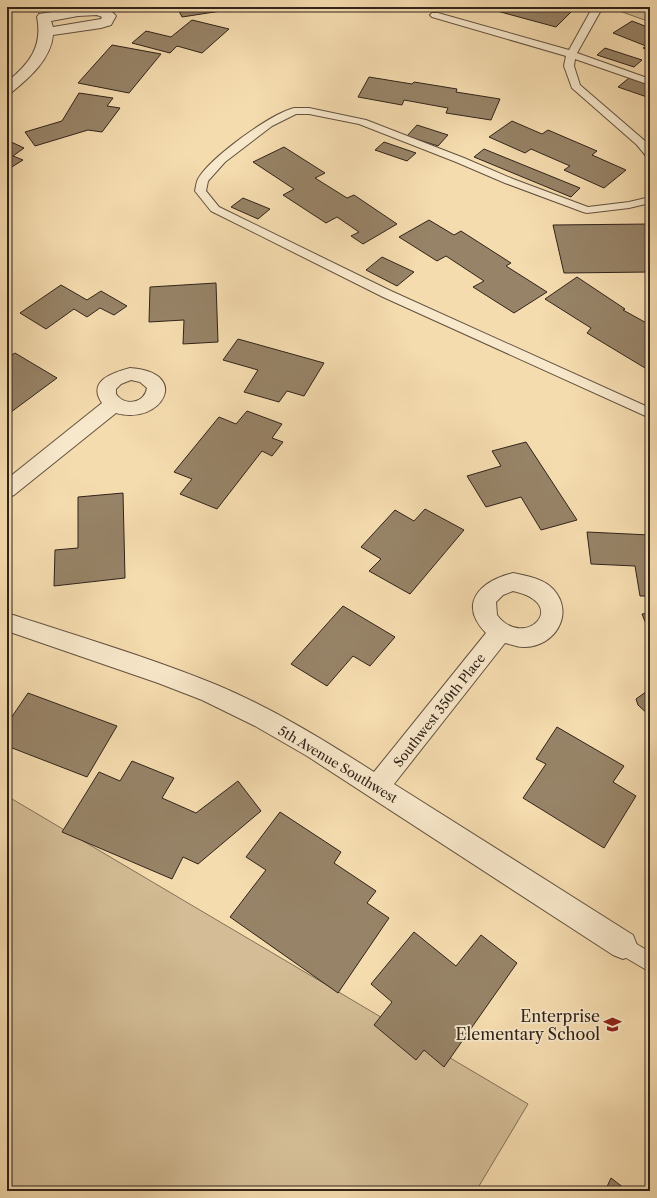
<svg xmlns="http://www.w3.org/2000/svg" width="657" height="1198" font-family="'Libre Caslon Text',serif">
<style>
.green{fill:#d4bd96;stroke:#827058}
.building{fill:#978367;stroke:#31231a}
.lines{fill:none;stroke-linecap:round;stroke-linejoin:round}
.lane-casing{stroke:#62513f;stroke-width:2}
.street-casing{stroke:#62513f;stroke-width:2}
.lane{fill:#f8e8cb;fill-rule:evenodd}
.street{fill:#f8e8cb;fill-rule:evenodd}
.labels{text-anchor:middle;dominant-baseline:central;stroke-width:3.5;stroke-linejoin:round;paint-order:stroke}
.street-label{font-size:13px;fill:#31231a;stroke:#f8e8cb}
.near-poi-label{font-size:16px;fill:#31231a;stroke:#f8e8cb;text-anchor:end}
</style>
<rect width="100%" height="100%" fill="#f5dcaf"/>
<filter id="stains"><feTurbulence type="fractalNoise" baseFrequency=".005" numOctaves="4"/><feColorMatrix values="0 0 0 0 .2 0 0 0 0 .09 0 0 0 0 .02 0 0 0 .5 -.17"/></filter>
<radialGradient id="worn" r=".72"><stop offset=".6" stop-color="#630" stop-opacity="0"/><stop offset="1" stop-color="#630" stop-opacity=".3"/></radialGradient>
<path class="green" d="M 613,7 L 650,7 L 650,22 L 614,9 Z
M 7,796 L 528,1104 L 476,1191 L 7,1191 Z"/>
<path class="building" d="M 177,7 L 219,7 L 221,11 L 182,17 Z
M 482,7 L 552,7 L 571,12 L 556,27 Z
M 192,20 L 229,29 L 202,53 L 177,46 L 170,53 L 132,43 L 146,31 L 171,37 Z
M 632,21 L 650,28 L 650,51 L 643,48 L 646,46 L 613,33 Z
M 112,45 L 161,54 L 129,93 L 78,83 Z
M 605,48 L 642,60 L 634,67 L 597,55 Z
M 369,77 L 412,84 L 414,82 L 457,89 L 456,92 L 500,99 L 491,120 L 446,113 L 448,108 L 404,100 L 402,105 L 358,97 Z
M 629,78 L 650,85 L 650,94 L 647,97 L 618,87 Z
M 79,93 L 113,98 L 107,106 L 120,108 L 102,132 L 88,130 L 35,146 L 25,132 L 62,121 Z
M 512,121 L 542,134 L 548,130 L 597,151 L 592,155 L 626,170 L 604,188 L 564,170 L 570,166 L 531,149 L 525,153 L 489,137 Z
M 417,125 L 448,135 L 438,146 L 407,136 Z
M 7,140 L 24,148 L 13,156 L 23,160 L 7,170 Z
M 384,142 L 416,153 L 407,161 L 375,150 Z
M 284,147 L 325,173 L 315,178 L 347,198 L 354,195 L 397,224 L 363,244 L 351,236 L 359,232 L 337,217 L 326,223 L 283,195 L 294,189 L 253,162 Z
M 484,149 L 580,188 L 571,197 L 474,157 Z
M 243,198 L 270,209 L 258,219 L 231,207 Z
M 429,220 L 454,235 L 461,231 L 511,263 L 506,266 L 547,292 L 514,313 L 473,287 L 484,281 L 446,256 L 437,261 L 399,237 Z
M 650,224 L 650,272 L 564,273 L 553,225 Z
M 382,257 L 414,272 L 397,286 L 366,270 Z
M 577,277 L 625,309 L 623,310 L 650,325 L 650,371 L 587,333 L 591,328 L 545,299 Z
M 216,283 L 218,342 L 183,344 L 184,320 L 149,322 L 150,287 Z
M 61,285 L 87,300 L 101,291 L 127,306 L 114,315 L 100,308 L 87,317 L 74,309 L 46,329 L 20,313 Z
M 238,339 L 324,363 L 304,396 L 287,391 L 279,402 L 244,392 L 258,370 L 223,360 Z
M 15,353 L 57,378 L 7,415 L 7,358 Z
M 247,411 L 282,424 L 272,438 L 283,442 L 272,456 L 262,451 L 217,509 L 180,494 L 192,479 L 174,472 L 219,417 L 236,424 Z
M 526,442 L 577,520 L 541,530 L 521,497 L 486,507 L 467,476 L 501,466 L 492,451 Z
M 123,493 L 125,578 L 54,586 L 55,550 L 78,548 L 78,497 Z
M 425,509 L 464,530 L 410,594 L 369,571 L 381,559 L 361,547 L 395,510 L 414,521 Z
M 587,532 L 650,535 L 650,596 L 640,596 L 635,566 L 591,564 Z
M 343,606 L 395,637 L 370,666 L 353,656 L 327,686 L 291,664 Z
M 650,613 L 650,634 L 642,614 Z
M 650,689 L 650,716 L 638,705 L 636,699 Z
M 28,693 L 117,726 L 87,777 L 7,746 L 7,724 Z
M 557,727 L 624,766 L 613,782 L 636,796 L 604,848 L 523,798 L 546,764 L 536,759 Z
M 132,761 L 174,778 L 162,798 L 196,813 L 238,781 L 261,811 L 198,864 L 183,857 L 172,879 L 62,832 L 99,772 L 120,781 Z
M 280,812 L 341,852 L 334,863 L 376,891 L 367,903 L 389,918 L 338,993 L 230,917 L 266,870 L 246,857 Z
M 414,932 L 456,966 L 481,935 L 517,963 L 444,1067 L 424,1050 L 416,1060 L 374,1025 L 392,1002 L 371,984 Z
M 611,1178 L 628,1191 L 605,1191 Z"/>
<g class="lines">
<defs>
<path id="lane" d="M 591,7 L 601,7 L 600,12 L 577,53 L 650,79 L 650,85 L 575,59 L 574,66 L 580,85 L 645,141 L 650,147 L 650,157 L 646,156 L 637,145 L 572,88 L 564,66 L 566,56 L 432,17 L 430,15 L 432,13 L 438,13 L 569,50 L 590,12 Z
M 294,108 L 309,108 L 366,120 L 464,158 L 513,179 L 588,207 L 629,202 L 650,197 L 650,203 L 629,208 L 587,213 L 583,212 L 505,183 L 456,162 L 359,124 L 309,114 L 296,114 L 272,126 L 225,162 L 208,181 L 206,191 L 219,207 L 391,291 L 650,408 L 650,418 L 383,297 L 211,211 L 195,191 C 196,187 196,183 198,179 C 210,158 270,114 294,108 Z
M 623,936 L 650,952 L 650,972 L 616,952 L 614,945 L 616,938 Z"/>
<path id="street" d="M 97,7 C 104,9 111,9 116,16 L 111,25 L 101,28 L 53,35 C 51,59 29,78 12,92 L 7,93 L 7,82 C 29,64 43,47 37,17 L 39,14 L 78,8 ZM 97,15 L 102,17 L 101,19 L 53,27 L 51,21 L 78,16 Z
M 130,368 C 192,372 162,426 116,413 L 14,495 L 7,498 L 7,479 L 102,403 C 87,381 112,373 130,368 ZM 131,380 L 140,382 L 147,388 C 145,403 125,407 116,394 L 116,389 L 121,384 Z
M 513,573 C 526,576 543,578 553,589 C 576,614 554,648 523,647 C 517,647 510,644 505,643 L 394,784 L 633,935 L 637,945 L 633,955 L 623,959 L 613,955 L 307,756 L 255,726 L 202,700 L 158,683 L 7,631 L 7,613 C 77,636 149,657 217,685 C 272,708 324,740 374,772 L 486,633 C 457,603 481,581 513,573 ZM 513,591 C 572,604 524,651 497,615 L 496,602 L 503,595 Z"/>
</defs>
<use href="#lane" class="lane-casing"/>
<use href="#street" class="street-casing"/>
<use href="#lane" class="lane"/>
<use href="#street" class="street"/>
</g>
<defs>
<symbol id="school-bare" viewBox="-9 -9 18 18"><path d="M0-5L7-2L0 1L-7-2ZM-4 1L0 2.5L4 1V4Q0 6-4 4Z" fill="#8f2418" stroke="#f8e8cb" stroke-width="2.5" paint-order="stroke"/></symbol>
</defs>
<g fill-rule="evenodd">
<use href="#school-bare" x="600" y="1012" width="25" height="25"/>
</g>
<g class="labels">
<g class="street-label">
<text transform="translate(439 710) rotate(-52)">Southwest 350th Place</text>
<text transform="translate(338 764) rotate(31)">5th Avenue Southwest</text>
</g>
<g class="near-poi-label">
<text x="600" y="1016">Enterprise<tspan x="600" dy="18">Elementary School</tspan></text>
</g>
</g>
<rect width="657" height="1198" fill="none" stroke="#f5dcaf" stroke-width="24"/>
<rect x="8" y="8" width="641" height="1182" fill="none" stroke="#31231a" stroke-width="2"/>
<rect x="12" y="12" width="633" height="1174" fill="none" stroke="#31231a"/>
<rect width="100%" height="100%" filter="url(#stains)"/>
<rect width="100%" height="100%" fill="url(#worn)"/>
</svg>
